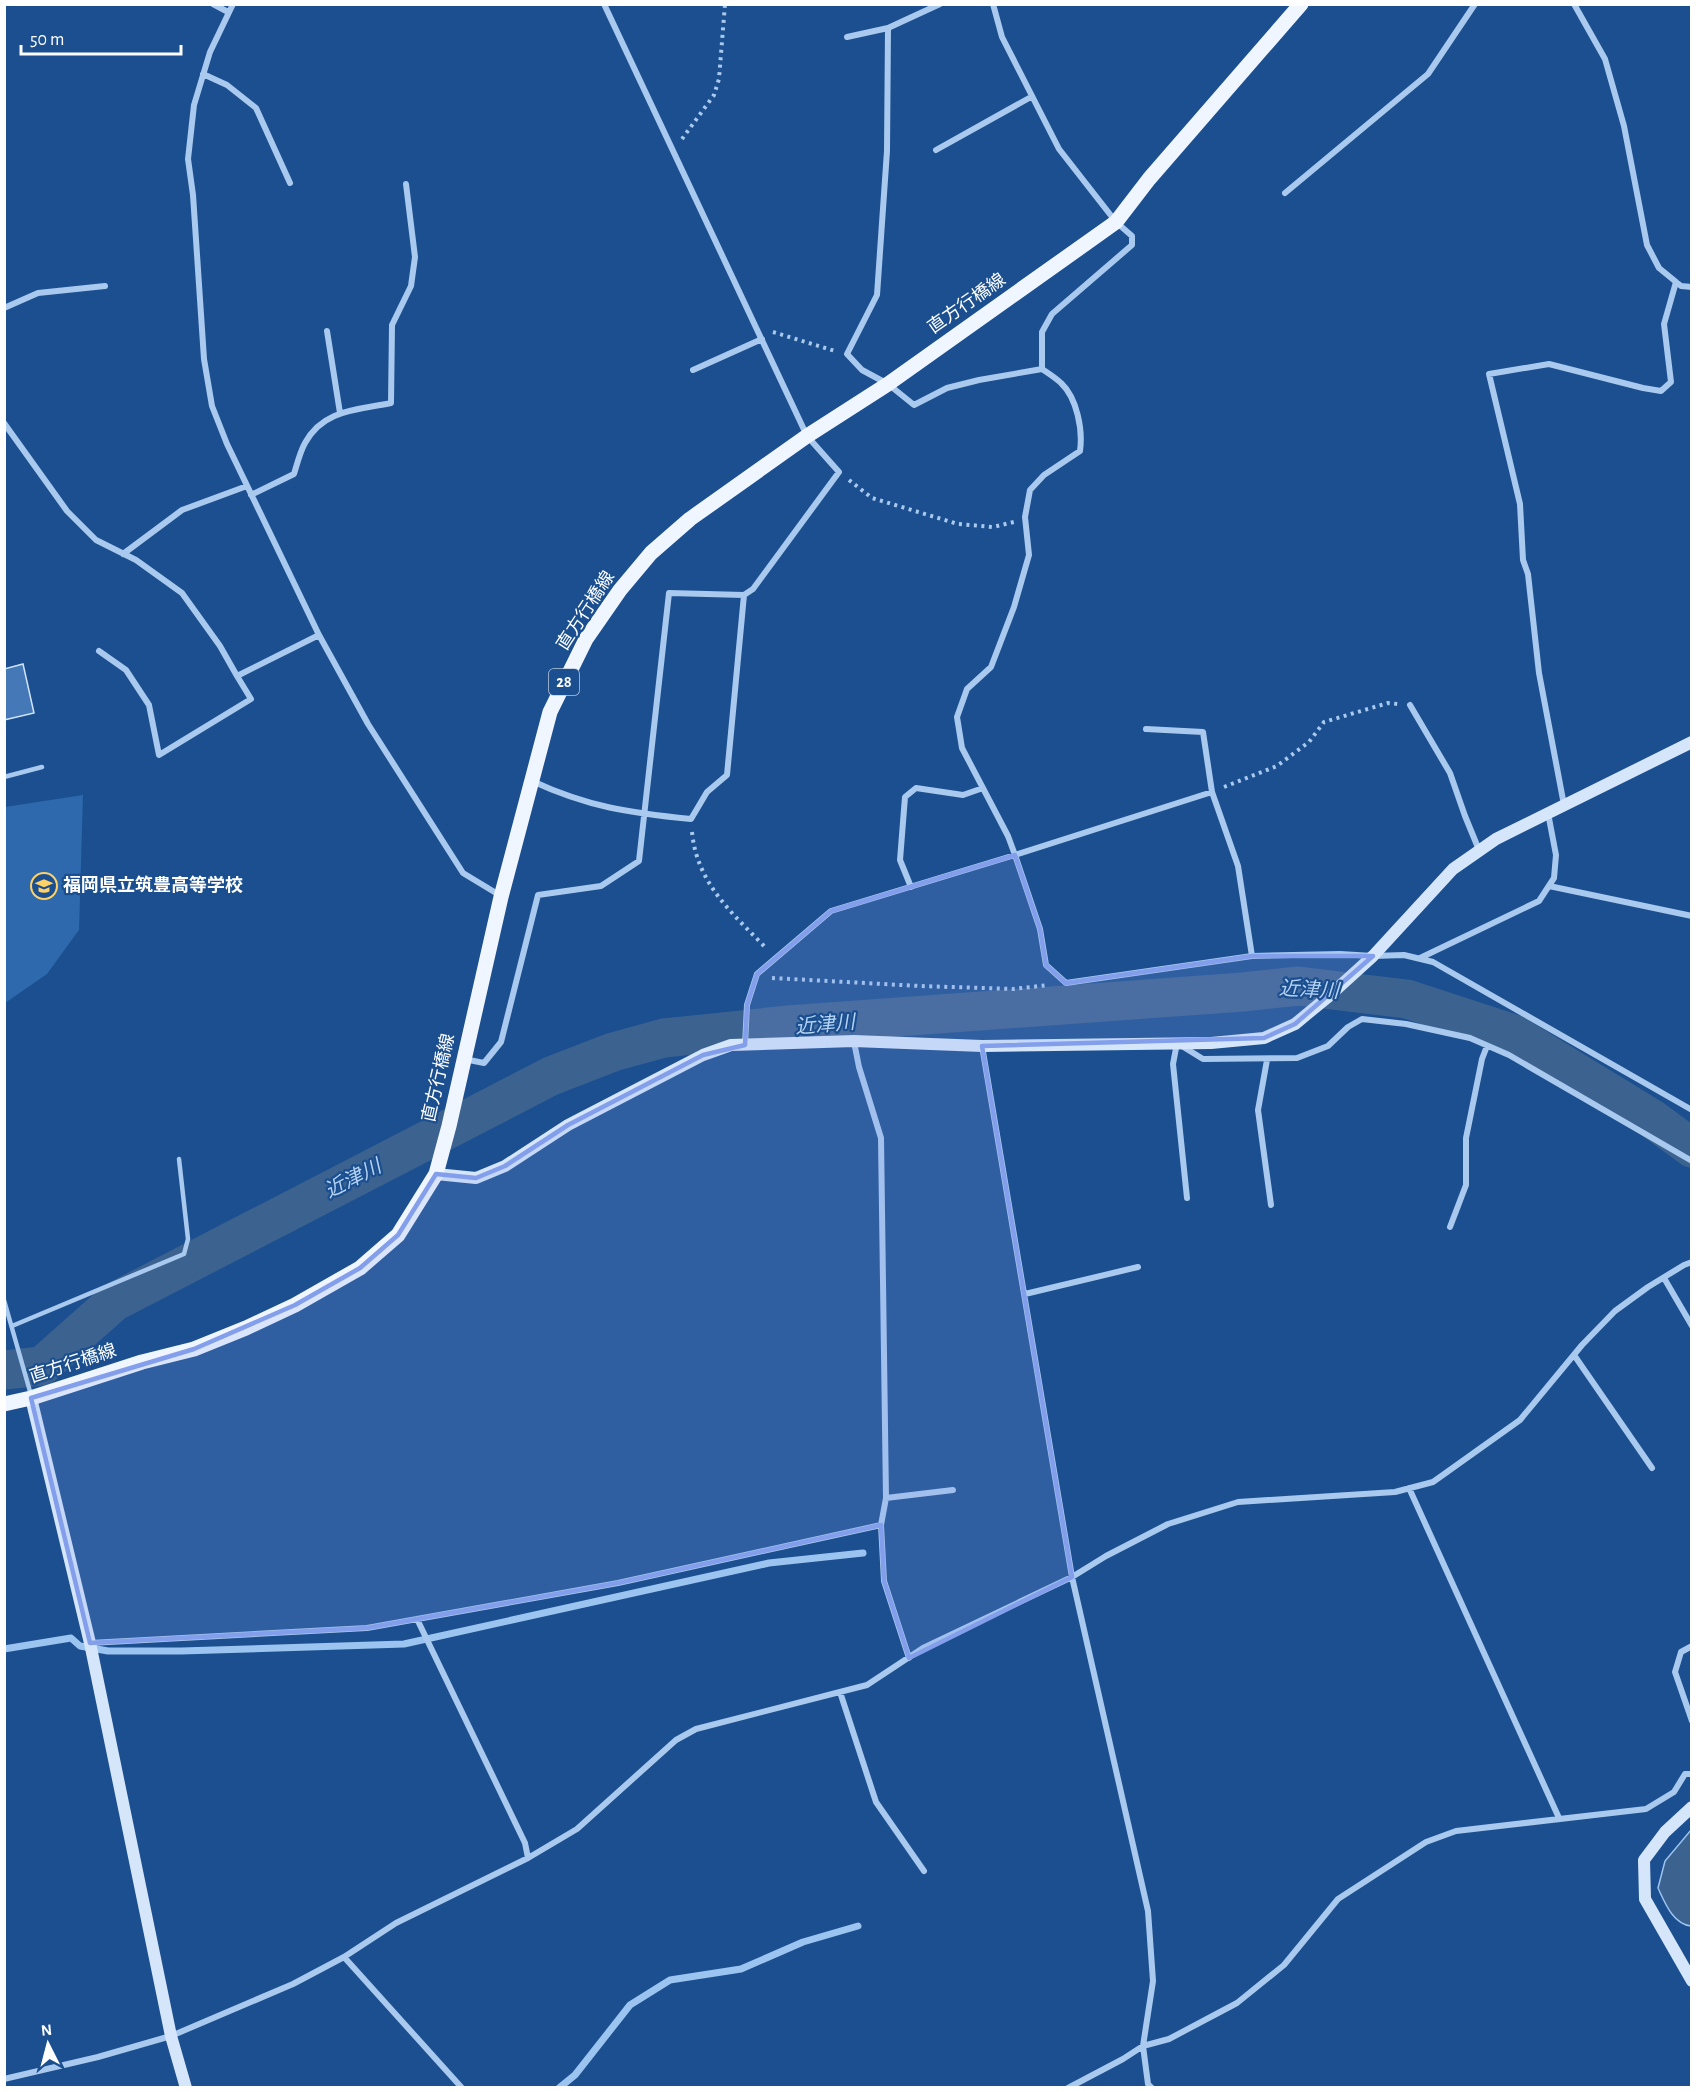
<svg xmlns="http://www.w3.org/2000/svg" width="1696" height="2092" font-family="'Alegreya Sans','Noto Sans JP',sans-serif">
<style>
.green{fill:#2e69ad}
.water{fill:#3c6290;stroke:#9cc4f0;stroke-width:1.5}
.lines{fill:none;stroke-linecap:round;stroke-linejoin:round}
.stream{stroke:#9cc4f0;stroke-width:7}
.river{stroke:#3c6290;stroke-width:39}
.building{fill:#4478b7;stroke:#cfe3fa;stroke-width:1.5}
.path{stroke:#a9c9ee;stroke-width:4;stroke-dasharray:3 4.5;stroke-linecap:butt}
.lane{stroke:#a9c9ee;stroke-width:4.5}
.street{stroke:#a9c9ee;stroke-width:6}
.secondary{stroke:#d6e6fa;stroke-width:12}
.primary{stroke:#f0f6ff;stroke-width:15}
.marked{fill:#839eea;fill-opacity:0.2;stroke:#839eea;stroke-width:4.5;stroke-linejoin:round}
.labels{text-anchor:middle;dominant-baseline:central;stroke-width:4.5;stroke-linejoin:round;paint-order:stroke}
.shield{fill:#1b4f8f;stroke:#bbcadd;stroke-width:1.5}
.shield-label{font-size:16px;font-weight:bold;fill:#fff}
.street-label{font-size:18px;fill:#fff;stroke:#1b4f8f}
.poi-label{font-size:18px;font-weight:bold;fill:#fff;stroke:#1b4f8f;text-anchor:start}
.water-label{font-size:20px;font-style:italic;fill:#b5d3f5;stroke:#1b4f8f}
</style>
<rect width="100%" height="100%" fill="#1b4f8f"/>
<path class="green" d="M 83,795 L 79,930 L 47,974 L 5,1003 L 5,807 Z"/>
<path class="water" d="M 1691,1830 L 1691,1926 C 1673,1924 1665,1903 1658,1888 L 1665,1861 Z"/>
<g class="lines">
<path class="stream" d="M 4,1649 L 71,1638 L 80,1646 L 108,1651 L 181,1651 L 404,1644 L 769,1563 L 863,1553
M 559,2088 L 575,2075 L 630,2005 L 670,1980 L 741,1969 L 803,1942 L 858,1926"/>
<path class="river" d="M 4,1370 L 42,1366 L 114,1302 L 551,1076 L 613,1052 L 664,1038 L 788,1025 L 1243,992 L 1298,986 L 1407,999 L 1514,1034 L 1651,1118 L 1692,1148"/>
</g>
<path class="building" d="M 23,664 L 34,713 L 4,720 L 4,669 Z"/>
<g class="lines">
<path class="path" d="M 682,139 L 714,95 L 719,79 L 725,4
M 773,332 L 835,351
M 849,480 L 872,498 L 958,524 L 993,527 L 1014,522
M 1224,787 L 1277,766 L 1309,742 L 1324,722 L 1388,703 L 1398,704
M 692,832 C 697,884 733,914 767,949
M 772,978 L 920,986 L 1013,989 L 1049,985"/>
<path class="lane" d="M 4,777 L 42,767
M 4,1300 L 31,1395
M 12,1326 L 184,1254 L 188,1239 L 179,1159"/>
<path class="street" d="M 213,4 L 228,12
M 233,4 L 210,52 L 194,105 L 188,159 L 193,195 L 204,359 L 212,406 L 227,444 L 319,635 L 368,724 L 463,873 L 501,896
M 993,4 L 1002,37 L 1059,149 L 1116,222 L 1132,236 L 1132,245 L 1052,314 L 1042,332 L 1042,369
M 1574,4 L 1605,59 L 1624,126 L 1647,245 L 1659,268 L 1681,286 L 1692,287
M 888,28 L 887,151 L 877,295 L 847,354 L 862,370 L 888,384 L 914,405 L 947,388 L 979,380 L 1042,369 C 1048,373 1056,378 1061,383 C 1077,398 1083,430 1080,451 L 1044,475 L 1030,490 L 1025,517 L 1029,555 L 1014,607 L 991,667 L 967,689 L 957,717 L 962,748 L 1008,836 L 1015,855 L 1040,929 L 1046,965 L 1066,983 L 1252,956 L 1340,954 L 1373,956 L 1404,955 L 1433,962 L 1692,1110
M 847,37 L 888,28 L 940,4
M 203,74 L 227,85 L 256,108 L 290,183
M 936,150 L 1031,97
M 1285,193 L 1428,74 L 1475,4
M 4,308 L 38,293 L 105,286
M 327,331 L 340,413
M 693,370 L 762,339
M 4,423 L 67,511 L 96,540 L 136,560 L 182,593 L 220,646 L 237,676 L 319,635
M 251,495 L 294,474 C 297,464 300,452 305,443 C 323,409 358,410 391,403 L 392,325 L 411,286 L 415,257 L 406,184
M 123,554 L 182,510 L 247,486
M 99,651 L 126,670 L 149,705 L 159,755 L 251,699 L 237,676
M 1410,705 L 1450,773 L 1465,816 L 1479,850
M 1146,729 L 1203,732 L 1212,792
M 532,781 C 588,807 630,813 691,819 L 707,792 L 727,775 L 744,595
M 1564,805 L 1539,673 L 1528,574 L 1523,560 L 1520,504 L 1489,374 L 1549,364 L 1643,388 L 1661,391 L 1671,382 L 1664,324 L 1676,282
M 1549,886 L 1692,916
M 911,887 L 900,860 L 905,797 L 916,788 L 963,795 L 983,788
M 1420,958 L 1539,901 L 1554,878 L 1556,855 L 1548,813
M 745,1045 L 747,1005 L 757,974 L 831,911 L 1015,855 L 1212,792 L 1238,866 L 1252,956
M 982,1046 L 1072,1577 L 1148,1911 L 1153,1981 L 1143,2046 L 1148,2084 L 1152,2088
M 464,1059 L 484,1063 L 501,1042 L 538,895 L 601,886 L 639,861 L 669,593 L 744,595 L 753,589 L 839,472 L 807,436 L 604,4
M 1267,1060 L 1258,1110 L 1271,1205
M 1187,1198 L 1173,1064 L 1177,1043 L 1203,1059 L 1297,1058 L 1328,1046 L 1348,1027 L 1362,1019 L 1406,1024 L 1470,1038 L 1509,1055 L 1692,1161
M 1450,1227 L 1466,1185 L 1466,1138 L 1482,1059 L 1487,1046
M 1664,1278 L 1692,1326
M 1025,1294 L 1138,1267
M 1574,1355 L 1652,1468
M 1409,1488 L 1559,1818
M 886,1498 L 953,1490
M 881,1525 L 884,1581 L 909,1658
M 417,1619 L 525,1843 L 528,1858
M 90,1643 L 367,1628 L 618,1583 L 881,1525 L 886,1498 L 881,1138 L 859,1067 L 854,1042
M 1692,1646 L 1681,1652 L 1675,1672 L 1692,1721
M 840,1692 L 876,1802 L 924,1871
M 344,1957 L 462,2088
M 4,2079 L 98,2057 L 171,2036 L 293,1984 L 344,1957 L 396,1923 L 528,1858 L 577,1829 L 676,1740 L 696,1729 L 867,1685 L 923,1648 L 1072,1577 L 1106,1556 L 1168,1524 L 1238,1502 L 1395,1492 L 1433,1482 L 1520,1420 L 1582,1345 L 1615,1311 L 1648,1287 L 1684,1265 L 1692,1262
M 1068,2088 L 1123,2059 L 1143,2046 L 1169,2039 L 1237,2003 L 1284,1965 L 1338,1899 L 1426,1842 L 1456,1831 L 1646,1809 L 1674,1792 L 1685,1774 L 1692,1774"/>
<path class="secondary" d="M 436,1174 L 476,1178 L 505,1166 L 568,1125 L 703,1055 L 731,1045 L 854,1041 L 982,1046 L 1211,1043 L 1264,1038 L 1295,1024 L 1329,996 L 1373,956 L 1453,869 L 1496,839 L 1692,742
M 31,1398 L 90,1643 L 171,2036 L 186,2088
M 1692,1807 L 1665,1832 L 1644,1860 L 1645,1899 L 1692,1981"/>
<path class="primary" d="M 4,1404 L 31,1398 L 142,1362 L 194,1349 L 246,1328 L 295,1305 L 360,1268 L 398,1235 L 436,1174 L 449,1126 L 501,897 L 550,712 L 586,639 L 620,590 L 651,553 L 690,519 L 807,436 L 888,384 L 1116,222 L 1149,179 L 1301,4"/>
</g>
<path class="marked" d="M 1015,855 L 1040,929 L 1046,965 L 1066,983 L 1252,956 L 1373,956 L 1295,1024 L 1264,1038 L 982,1046 L 1072,1577 L 909,1658 L 884,1581 L 881,1525 L 618,1583 L 367,1628 L 90,1643 L 31,1398 L 194,1349 L 295,1305 L 360,1268 L 398,1235 L 436,1174 L 476,1178 L 505,1166 L 568,1125 L 703,1055 L 745,1045 L 747,1005 L 757,974 L 831,911 Z"/>
<defs>
<symbol id="school-ring" viewBox="-11 -11 22 22"><circle r="9.5" fill="#1b4f8f" stroke="#ffd166" stroke-width="1.5"/><path d="M0-5L7-2L0 1L-7-2ZM-4 1L0 2.5L4 1V4Q0 6-4 4Z" fill="#ffd166"/></symbol>
</defs>
<g fill-rule="evenodd">
<use href="#school-ring" x="29" y="871" width="30" height="30"/>
</g>
<g class="labels">
<rect class="shield" x="549" y="669" width="30" height="26" rx="4.5"/>
<g class="shield-label">
<text x="564" y="682">28</text>
</g>
<g class="street-label">
<text transform="translate(967 304) rotate(-35)">直方行橋線</text>
<text transform="translate(586 611) rotate(-57)">直方行橋線</text>
<text transform="translate(439 1078) rotate(-77)">直方行橋線</text>
<text transform="translate(73 1364) rotate(-18)">直方行橋線</text>
</g>
<g class="poi-label">
<text x="63" y="886">福岡県立筑豊高等学校</text>
</g>
<g class="water-label">
<text transform="translate(1309 990) rotate(3)">近津川</text>
<text transform="translate(825 1025) rotate(-5)">近津川</text>
<text transform="translate(353 1179) rotate(-27)">近津川</text>
</g>
</g>
<rect width="1696" height="2092" fill="none" stroke="#ffffff" stroke-width="12"/>
<g transform="translate(48 2044) rotate(354)" stroke="#1b4f8f" stroke-width="4.5" paint-order="stroke">
<path d="M0-4.5L10 22L0 15L-10 22Z" fill="#ffffff"/>
<text y="-9" font-size="16" font-weight="bold" text-anchor="middle" fill="#ffffff">N</text>
</g>
<path d="M21 45v9h160v-9" fill="none" stroke="#ffffff" stroke-width="3"/>
<text x="30" y="45" font-size="18" fill="#ffffff" stroke="#1b4f8f" stroke-width="4.5" paint-order="stroke">50 m</text>
</svg>
